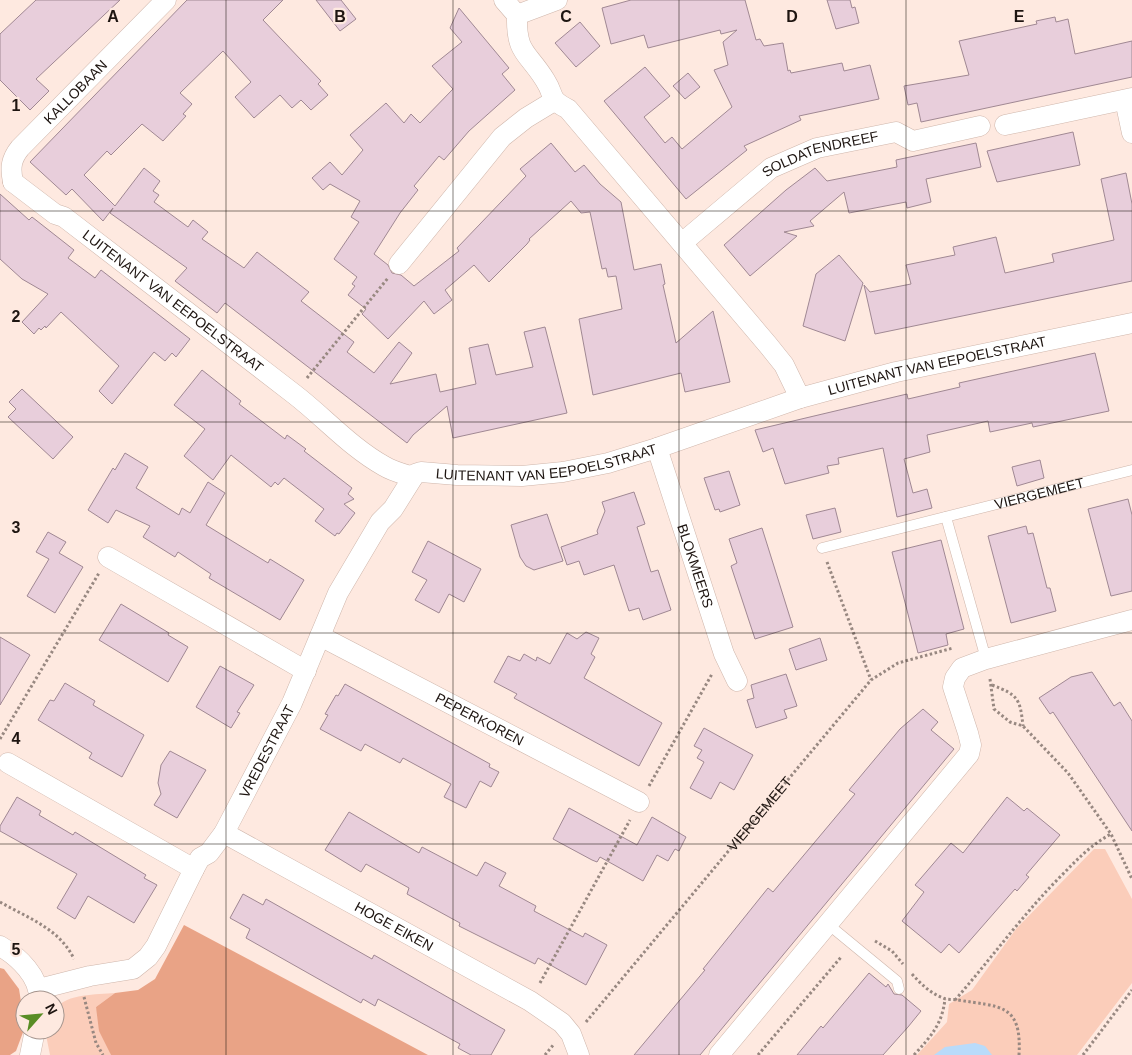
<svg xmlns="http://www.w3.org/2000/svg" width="1132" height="1055" font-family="Arial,sans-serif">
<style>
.green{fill:#fbcdba}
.forest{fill:#e9a386}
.water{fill:#b9dbfa}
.building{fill:#e8cedb;stroke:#a08893}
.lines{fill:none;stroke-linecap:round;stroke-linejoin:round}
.service-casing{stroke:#cfb6ab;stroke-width:11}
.minor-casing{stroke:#cfb6ab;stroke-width:21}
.path{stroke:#988881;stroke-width:3;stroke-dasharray:2.5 2.5;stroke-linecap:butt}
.service{stroke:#fff;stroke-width:10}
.minor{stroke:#fff;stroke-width:20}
.grid{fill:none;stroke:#1e1511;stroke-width:1;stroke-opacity:0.55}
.labels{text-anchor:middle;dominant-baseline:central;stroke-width:4.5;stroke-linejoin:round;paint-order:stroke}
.street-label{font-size:14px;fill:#1e1511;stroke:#fee9e0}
.grid-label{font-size:16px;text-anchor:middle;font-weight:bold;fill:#1e1511;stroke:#fee9e0;stroke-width:4.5;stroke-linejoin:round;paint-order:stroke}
</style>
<rect width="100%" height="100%" fill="#fee9e0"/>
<path class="green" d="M 1094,849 L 1105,849 L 1132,899 L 1132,983 L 1077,1055 L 917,1055 L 947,1022 L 949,1004 L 972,990 L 1016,929 Z
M 115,993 L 96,1007 L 111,1055 L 50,1055 L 45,1030 L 55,1030 L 55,1009 C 68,993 96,995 115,993 Z"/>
<path class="forest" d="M 184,925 L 428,1055 L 111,1055 L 99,1031 L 96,1007 L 115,993 L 138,990 L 155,979 Z
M 0,968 L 4,969 L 19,989 L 25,1027 L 16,1051 L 10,1055 L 0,1055 Z"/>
<path class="water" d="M 975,1043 L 985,1046 L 992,1055 L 934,1055 L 945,1047 Z"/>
<path class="building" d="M 36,0 L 120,0 L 36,79 L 49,91 L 30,110 L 0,80 L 0,34 Z
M 187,0 L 283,0 L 263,20 L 321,81 L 318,84 L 328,95 L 311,110 L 301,100 L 292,108 L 280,95 L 254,118 L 235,97 L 251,82 L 223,51 L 180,93 L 192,104 L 183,114 L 186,116 L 163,141 L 142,124 L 111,155 L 107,151 L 84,175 L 115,206 L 144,168 L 160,181 L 153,191 L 159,195 L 154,202 L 188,227 L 193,220 L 208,232 L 202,239 L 244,268 L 257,252 L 309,292 L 301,301 L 354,342 L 347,352 L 374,373 L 399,342 L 412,353 L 390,384 L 436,374 L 440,392 L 476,384 L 469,348 L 488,344 L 496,375 L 533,367 L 524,332 L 545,327 L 567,413 L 453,438 L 447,406 L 413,435 L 407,443 L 225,303 L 217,313 L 175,281 L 187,268 L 110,213 L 113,208 L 103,221 L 72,189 L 66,195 L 30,162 Z
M 316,0 L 341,0 L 356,19 L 340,31 Z
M 631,0 L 745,0 L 756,40 L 760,39 L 764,46 L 783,43 L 788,71 L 790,70 L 791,73 L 842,63 L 844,71 L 870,65 L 879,99 L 799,116 L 801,120 L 744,146 L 747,150 L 686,199 L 604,101 L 645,67 L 670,96 L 644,117 L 665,143 L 672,137 L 682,149 L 732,107 L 714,70 L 728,65 L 723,42 L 737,30 L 721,34 L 720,30 L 648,48 L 644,35 L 611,44 L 602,8 Z
M 827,0 L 850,0 L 852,8 L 855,7 L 859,23 L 836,29 Z
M 459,8 L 509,68 L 502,74 L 515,90 L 469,131 L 444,160 L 439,156 L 414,186 L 418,190 L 400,213 L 374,254 L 388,265 L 392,273 L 401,275 L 414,286 L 459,251 L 457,248 L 526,176 L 520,169 L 551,143 L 575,172 L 584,165 L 600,184 L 621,202 L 634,270 L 661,264 L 665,284 L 663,285 L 676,343 L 713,311 L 730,382 L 685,392 L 681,373 L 593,395 L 579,319 L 622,309 L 616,276 L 608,277 L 606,268 L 602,269 L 590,212 L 581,213 L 571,201 L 529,239 L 530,240 L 527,244 L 489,282 L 474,265 L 445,290 L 452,300 L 434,314 L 424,301 L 388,339 L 362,314 L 366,309 L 348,295 L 355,286 L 352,284 L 357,277 L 334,259 L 359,222 L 351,217 L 360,201 L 330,184 L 323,190 L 312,178 L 330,162 L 342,175 L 363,150 L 350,135 L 386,103 L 404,123 L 411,114 L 420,123 L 453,89 L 432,66 L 462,42 L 450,28 Z
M 1055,17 L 1056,22 L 1068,19 L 1075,54 L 1132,41 L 1132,77 L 921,122 L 917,103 L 908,105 L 904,86 L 969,75 L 959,41 L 1037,24 L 1036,21 Z
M 580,22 L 600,46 L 576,67 L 555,43 Z
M 688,73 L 700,87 L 685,99 L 673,86 Z
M 1073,132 L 1080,165 L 997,182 L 987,151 Z
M 976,143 L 981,167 L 926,179 L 931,202 L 907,208 L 906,202 L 849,213 L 844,192 L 810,221 L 814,226 L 784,232 L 797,236 L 750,276 L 724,245 L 786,190 L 815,168 L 827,181 L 897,167 L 896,160 Z
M 1126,173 L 1132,204 L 1132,281 L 875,334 L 864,285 L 870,292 L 911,284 L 906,265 L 955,255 L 953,247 L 996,237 L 1005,273 L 1054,262 L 1052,254 L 1114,240 L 1101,179 Z
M 0,194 L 29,220 L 32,217 L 74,250 L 68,258 L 95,278 L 101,270 L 190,339 L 176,357 L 172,353 L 165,361 L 154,352 L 112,404 L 99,391 L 119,366 L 61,312 L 46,328 L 45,326 L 41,330 L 39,328 L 34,334 L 22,322 L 48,294 L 22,279 L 0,259 Z
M 839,255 L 863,283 L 845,341 L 803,326 L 816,274 Z
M 1095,353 L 1109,411 L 1033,427 L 1032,423 L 990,432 L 988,421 L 927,435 L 930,452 L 904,459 L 913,493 L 927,489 L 932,508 L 897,517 L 883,448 L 838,458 L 839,464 L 827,466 L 829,473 L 785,484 L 773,448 L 763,452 L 755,430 L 907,394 L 908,399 L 960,387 L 959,383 Z
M 202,370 L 241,401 L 239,404 L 285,439 L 287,435 L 306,449 L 304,451 L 352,488 L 348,494 L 354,499 L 344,504 L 355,513 L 339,534 L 337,533 L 335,536 L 315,521 L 324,509 L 284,478 L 278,485 L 275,482 L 271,487 L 231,455 L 213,480 L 184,456 L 205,429 L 174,405 Z
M 22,389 L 73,437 L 53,459 L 8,417 L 16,409 L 9,402 Z
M 125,453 L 148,467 L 136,488 L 179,515 L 182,508 L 190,513 L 208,482 L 225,493 L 206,525 L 268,563 L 270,559 L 304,580 L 280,620 L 209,578 L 211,574 L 178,552 L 175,557 L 143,537 L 150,526 L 116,510 L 108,523 L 88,510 L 113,468 L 115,470 Z
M 1040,460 L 1044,478 L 1017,486 L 1012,467 Z
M 729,471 L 740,505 L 720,512 L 719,509 L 715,510 L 704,478 Z
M 634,492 L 645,524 L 637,527 L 651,572 L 658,570 L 671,610 L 643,620 L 639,608 L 629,611 L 614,565 L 584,575 L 579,561 L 567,565 L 561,547 L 598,534 L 597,531 L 605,511 L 602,502 Z
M 1128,499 L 1132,515 L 1132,591 L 1111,596 L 1088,509 Z
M 835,508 L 841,532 L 813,539 L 806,515 Z
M 547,514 L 563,561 L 534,570 L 526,566 L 520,557 L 511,525 Z
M 1026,526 L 1028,534 L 1033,533 L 1047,588 L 1050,588 L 1056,611 L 1011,623 L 988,536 Z
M 762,528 L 793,627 L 755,639 L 731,566 L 737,563 L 729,539 Z
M 48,532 L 66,542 L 59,553 L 83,567 L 55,613 L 27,596 L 49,559 L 36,552 Z
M 941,540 L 964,629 L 946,634 L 948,645 L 918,653 L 892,552 Z
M 428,541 L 481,569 L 464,602 L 449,594 L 439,613 L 415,600 L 427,580 L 412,572 Z
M 121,604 L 169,633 L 168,635 L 188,647 L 168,682 L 99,640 Z
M 586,632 L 599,638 L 591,654 L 595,657 L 584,678 L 662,723 L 639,766 L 514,698 L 517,694 L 494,682 L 508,656 L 520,661 L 524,654 L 536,661 L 537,657 L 550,664 L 567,633 L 577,639 Z
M 0,637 L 30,655 L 0,705 Z
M 820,638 L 827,660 L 796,670 L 789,649 Z
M 220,666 L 254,685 L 237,712 L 240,713 L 231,728 L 196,707 Z
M 1092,672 L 1114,706 L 1120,702 L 1132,721 L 1132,831 L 1053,712 L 1050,714 L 1039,698 L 1071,677 Z
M 786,674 L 797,706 L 784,710 L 787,718 L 756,728 L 747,700 L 754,698 L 751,685 Z
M 65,683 L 95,701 L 93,705 L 144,735 L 122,777 L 89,758 L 92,753 L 38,720 L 50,700 L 54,701 Z
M 345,684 L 490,764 L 489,767 L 499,772 L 491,787 L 480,781 L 466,808 L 444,797 L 451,784 L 403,758 L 400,763 L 365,744 L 361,751 L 320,729 L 328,715 L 325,714 L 336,695 L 338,696 Z
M 923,709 L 938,722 L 931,730 L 954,749 L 700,1055 L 634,1055 L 705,970 L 703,969 L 768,888 L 773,892 L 855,794 L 849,790 L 900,729 Z
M 704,728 L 753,755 L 734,790 L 720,782 L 711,799 L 690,788 L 704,762 L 697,758 L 702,750 L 694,746 Z
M 170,751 L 206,770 L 177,818 L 154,805 L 161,794 L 158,783 L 161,765 Z
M 17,797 L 41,811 L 39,815 L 73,835 L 75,832 L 146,875 L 144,878 L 157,885 L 134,923 L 88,896 L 75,919 L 57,908 L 77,874 L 0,831 L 0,826 Z
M 1007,797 L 1024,811 L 1027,808 L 1060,835 L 1026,875 L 1029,877 L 1017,891 L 1015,889 L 959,953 L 949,944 L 941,953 L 902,921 L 924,892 L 915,885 L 951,843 L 963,853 Z
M 569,808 L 637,845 L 652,817 L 686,837 L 679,851 L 675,849 L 668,861 L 657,855 L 643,881 L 600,857 L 597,862 L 592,860 L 553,839 Z
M 349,812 L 419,853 L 422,847 L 477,876 L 485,862 L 506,873 L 499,886 L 536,906 L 534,911 L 583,937 L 585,933 L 607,945 L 586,985 L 538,958 L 535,964 L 459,926 L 460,923 L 407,894 L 409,888 L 366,864 L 361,872 L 325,850 Z
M 243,894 L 263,905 L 266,899 L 372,959 L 374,955 L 505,1030 L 491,1055 L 471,1055 L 458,1048 L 460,1044 L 378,999 L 375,1006 L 363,999 L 361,1003 L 246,938 L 250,929 L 230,918 Z
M 869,973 L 886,987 L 888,984 L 894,994 L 902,995 L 921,1011 L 908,1027 L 883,1055 L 797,1055 L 821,1026 L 823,1028 Z"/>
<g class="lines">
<defs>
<g id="service">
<path d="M 946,517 L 986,659"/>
<path id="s2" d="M 822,548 L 1132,470"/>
<path d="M 829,925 L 897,981 L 899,989"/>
</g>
<g id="minor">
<path d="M 504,0 L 517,15 C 516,54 527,51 545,80 C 556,97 547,98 568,109 L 768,345 L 784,365 L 800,398"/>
<path d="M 517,15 L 557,0"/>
<path d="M 1125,100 L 1132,133"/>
<path d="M 1005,125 L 1132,98"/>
<path id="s3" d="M 13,182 L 55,214 L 64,217 L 294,394 C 324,417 350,447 384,466 C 392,471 403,474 413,477"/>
<path id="s4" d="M 13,182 C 10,168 11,159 20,148 L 166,0"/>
<path id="s5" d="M 682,243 L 771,168 L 817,148 L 896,132 L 913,141 L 980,126"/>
<path d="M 399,264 L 502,137 L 526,118 L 554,101"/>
<path id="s6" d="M 657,448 L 724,654 L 737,681"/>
<path d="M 108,557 L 306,671"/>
<path id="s7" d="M 320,636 L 639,802"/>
<path d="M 8,763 L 194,869"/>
<path id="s8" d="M 224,833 L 530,1001 L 562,1023 L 571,1034 L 579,1055"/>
<path d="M 0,946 C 19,957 40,977 39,1000"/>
<path id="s9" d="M 39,989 L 90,976 L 133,969 L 148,957 L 156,946 L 194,869 L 200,858 L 209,853 L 224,833 L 292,703 L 338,593 L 380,522 L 393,509 L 415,474 L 421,472 L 457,475 L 522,476 L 563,472 L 608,463 L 657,448 L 800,398 L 896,372 L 1132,323"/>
<path d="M 30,1055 L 35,1030"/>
<path d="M 719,1055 L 969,754 L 971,745 L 968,733 L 953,687 L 955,678 L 962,668 L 986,659 L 1132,620"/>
</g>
</defs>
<use href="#service" class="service-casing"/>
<use href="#minor" class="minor-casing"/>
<g class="path">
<path d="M 307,378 L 388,278"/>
<path d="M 827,562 L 871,680"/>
<path d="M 990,679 L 994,709 L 1010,722 L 1023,726 L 1068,773 L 1111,834 L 1132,879"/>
<path d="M 992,685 C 1018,695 1020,698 1023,726"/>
<path d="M 0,739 L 99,573"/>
<path d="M 649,786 L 712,674"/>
<path d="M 0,902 C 28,918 60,929 74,959"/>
<path d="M 875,941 L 892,951 L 903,964"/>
<path d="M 912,974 C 921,984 930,993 943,998 C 947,1000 953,999 958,1000 C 1000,1007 1022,1003 1019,1055"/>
<path d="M 540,983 L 630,820"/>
<path d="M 84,997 L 96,1043 L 103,1055"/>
<path d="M 955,1000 C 990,960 1021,917 1058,879 C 1075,862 1090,845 1111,834"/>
<path id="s1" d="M 586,1022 L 871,680 L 898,663 L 953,648"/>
<path d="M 545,1055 L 554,1044"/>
<path d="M 758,1055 L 842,956"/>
<path d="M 914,1055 C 931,1036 942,1025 945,999"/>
<path d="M 1083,1055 L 1132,990"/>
</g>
<use href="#service" class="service"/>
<use href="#minor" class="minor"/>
</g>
<path class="grid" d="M 226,0 L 226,1055M 453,0 L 453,1055M 679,0 L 679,1055M 906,0 L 906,1055M 0,211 L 1132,211M 0,422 L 1132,422M 0,633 L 1132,633M 0,844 L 1132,844"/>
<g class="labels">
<g class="street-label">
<text stroke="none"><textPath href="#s4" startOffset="115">KALLOBAAN</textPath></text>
<text stroke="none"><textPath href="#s5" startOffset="168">SOLDATENDREEF</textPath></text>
<text stroke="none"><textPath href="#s3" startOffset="200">LUITENANT VAN EEPOELSTRAAT</textPath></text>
<text stroke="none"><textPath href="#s9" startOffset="1209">LUITENANT VAN EEPOELSTRAAT</textPath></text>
<text stroke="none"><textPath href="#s9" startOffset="804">LUITENANT VAN EEPOELSTRAAT</textPath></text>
<text stroke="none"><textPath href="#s2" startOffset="224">VIERGEMEET</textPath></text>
<text stroke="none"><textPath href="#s6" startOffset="124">BLOKMEERS</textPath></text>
<text stroke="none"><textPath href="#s7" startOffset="180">PEPERKOREN</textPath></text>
<text stroke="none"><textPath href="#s9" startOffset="355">VREDESTRAAT</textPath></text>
<text stroke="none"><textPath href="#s1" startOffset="271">VIERGEMEET</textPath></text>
<text stroke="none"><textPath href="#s8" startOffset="194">HOGE EIKEN</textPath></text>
</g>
</g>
<g class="grid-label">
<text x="113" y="22">A</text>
<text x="340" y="22">B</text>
<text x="566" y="22">C</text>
<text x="792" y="22">D</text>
<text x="1019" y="22">E</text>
<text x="16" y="111">1</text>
<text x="16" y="322">2</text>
<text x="16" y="533">3</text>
<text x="16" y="744">4</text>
<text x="16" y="955">5</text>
</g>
<g transform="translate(40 1015) rotate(63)"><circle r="24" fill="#fee9e0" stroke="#a4948d"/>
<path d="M0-4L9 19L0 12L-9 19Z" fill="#598d25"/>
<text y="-8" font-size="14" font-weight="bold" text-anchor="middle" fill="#1e1511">N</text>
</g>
</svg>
